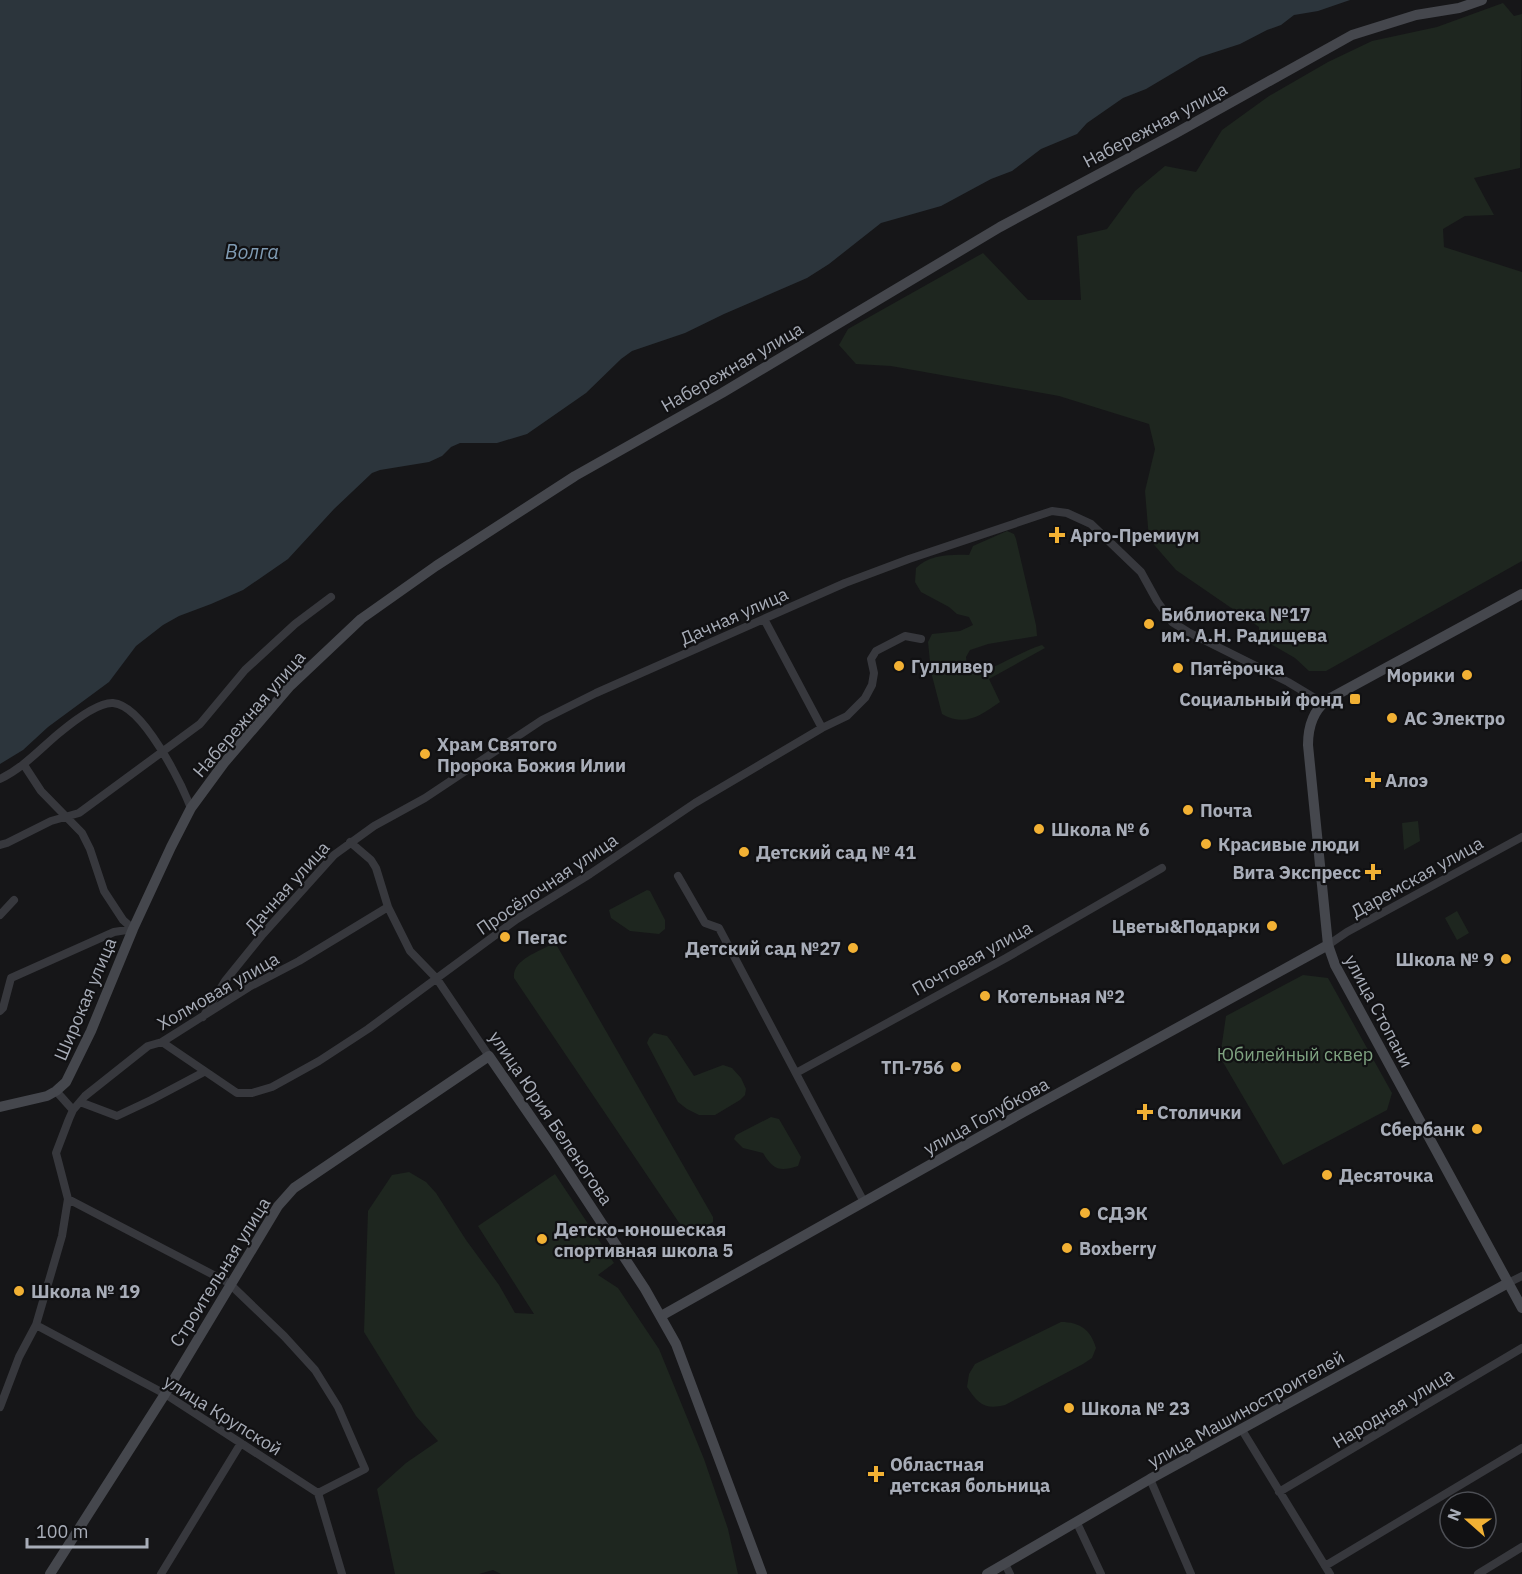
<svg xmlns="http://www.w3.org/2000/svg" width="1522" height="1574" font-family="'IBM Plex Sans',sans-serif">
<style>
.green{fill:#1e261f}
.water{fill:#2c353c}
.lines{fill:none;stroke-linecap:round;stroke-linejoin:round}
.street{stroke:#37383d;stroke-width:8}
.secondary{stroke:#45474d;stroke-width:10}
.poi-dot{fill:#f2b134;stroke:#111113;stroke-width:2}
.labels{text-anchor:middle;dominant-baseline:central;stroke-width:4.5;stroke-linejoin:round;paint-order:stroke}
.street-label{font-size:18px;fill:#a8adb8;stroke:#111113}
.poi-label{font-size:18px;font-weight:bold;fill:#a8adb8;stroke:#111113;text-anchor:start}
.park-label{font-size:18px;fill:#7fa381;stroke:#111113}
.water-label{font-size:20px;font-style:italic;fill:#7f9bb3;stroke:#111113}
</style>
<rect width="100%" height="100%" fill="#161618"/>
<path class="green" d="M 1503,3 L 1514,16 L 1522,14 L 1520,168 L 1474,178 L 1494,215 L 1465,216 L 1443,229 L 1444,247 L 1522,272 L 1522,561 L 1326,671 L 1309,671 L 1295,658 L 1259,637 L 1259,627 L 1176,570 L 1149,539 L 1145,491 L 1155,449 L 1149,424 L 1059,396 L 891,366 L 856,364 L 839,345 L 848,329 L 983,253 L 1028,300 L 1081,300 L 1077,236 L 1107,229 L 1135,191 L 1165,166 L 1196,172 L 1222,130 L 1269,96 L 1328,62 L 1372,41 L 1437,27 Z
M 1007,531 L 1014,534 L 1016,539 L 1036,625 L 1037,636 L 988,644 L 970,650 L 966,657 L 967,666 L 980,672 C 1002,665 1020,652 1042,645 L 1045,648 L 989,679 L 1000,702 C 980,716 965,727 942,714 L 931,672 L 928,642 L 932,634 L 960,631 L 973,625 L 969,617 L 957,614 L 949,607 L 921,592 L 915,582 L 916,568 C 928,555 952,554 969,555 L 973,546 Z
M 1418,821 L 1420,841 L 1404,850 L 1402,823 Z
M 647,890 L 650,891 L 665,920 L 665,929 L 659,934 L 630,931 L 611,918 L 609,910 Z
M 1457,911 L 1469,933 L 1457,940 L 1445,918 Z
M 552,944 L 557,946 L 713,1217 L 713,1222 L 693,1236 L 686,1233 L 514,978 C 512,960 538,952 552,944 Z
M 1303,975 L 1328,978 L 1392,1093 L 1387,1110 L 1283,1165 L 1220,1057 L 1226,1016 Z
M 654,1033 L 667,1036 L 671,1041 L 694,1076 L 723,1065 L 732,1068 L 741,1078 L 746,1089 L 745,1095 L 740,1100 L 715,1115 L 699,1115 L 687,1109 L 678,1102 L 647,1043 L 649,1038 Z
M 771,1117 L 779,1119 L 801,1157 L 798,1166 C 780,1172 773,1170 763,1153 L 743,1148 L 734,1139 L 736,1135 Z
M 409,1172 L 426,1182 L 436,1193 L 466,1240 L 499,1285 L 515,1313 L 534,1314 L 478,1226 L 555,1174 L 614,1263 L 598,1275 L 618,1288 L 659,1349 L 704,1459 L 728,1529 L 738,1574 L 501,1574 L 493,1570 L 479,1574 L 395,1574 L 377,1489 L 406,1463 L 438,1441 L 416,1416 L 364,1332 L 368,1211 L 392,1175 Z
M 1061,1322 C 1080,1322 1091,1330 1096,1348 L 1092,1358 L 1083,1364 L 1005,1405 C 985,1410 978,1404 967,1387 L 969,1374 L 975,1364 Z"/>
<path class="water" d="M 0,0 L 1350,0 L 1318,11 L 1294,15 L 1281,25 L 1267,30 L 1240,44 L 1200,57 L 1146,89 L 1123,98 L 1087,123 L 1077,134 L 1041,149 L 1012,171 L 991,179 L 941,206 L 881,223 L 829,264 L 807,278 L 724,314 L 685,333 L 632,351 L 621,359 L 586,393 L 527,434 L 497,443 L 460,443 L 451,447 L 442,456 L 429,462 L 380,470 L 372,473 L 334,509 L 288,559 L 243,590 L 211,604 L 179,616 L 163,625 L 136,646 L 109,682 L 48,727 L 23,750 L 0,764 Z"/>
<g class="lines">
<path class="street" d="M 764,619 L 822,728
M 24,765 L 41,791 L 82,833 L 90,849 L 104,891 L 123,920 L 133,929
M 0,779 C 23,768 39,750 58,734 C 70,724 97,702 113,703 C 143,705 181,783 191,808
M 350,842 L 371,860 L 376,868 L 388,907 L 410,951 L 437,979 L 489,1056
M 0,845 L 7,843 L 51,821 L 79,813 L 200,724 L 245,670 L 295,624 L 331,597
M 678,876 L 705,923 L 719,928 L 864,1202
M 0,915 L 14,900
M 1328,945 L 1347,932 L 1522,837
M 0,1011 L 3,1008 L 11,978 L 114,932 L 133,929
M 203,1017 L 225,981 L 263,934 L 334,855 L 374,826 L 425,798 L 542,720 L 596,693 L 845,583 L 909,559 L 1052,511 L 1067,513 L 1091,524 L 1141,572 L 1157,601 L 1172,622 L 1188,632 L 1288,682 L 1323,703
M 162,1042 L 237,1093 L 252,1093 L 272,1087 L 319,1061 L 368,1029 L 517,919 L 590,874 L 695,803 L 822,728 L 847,716 L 865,698 L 872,685 L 874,673 L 871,659 L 876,651 L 905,636 L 921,639
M 796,1073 L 1006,958 L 1162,868
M 56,1091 L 73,1110
M 80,1102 L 117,1116 L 151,1100 L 204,1072
M 68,1199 L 227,1282 L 234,1288 L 284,1336 L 315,1370 L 338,1407 L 365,1469 L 318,1493
M 1508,1283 L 1522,1276
M 36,1325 L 165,1394 L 318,1493 L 342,1574
M 0,1407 L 19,1357 L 36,1325 L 62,1236 L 68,1199 L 56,1153 L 69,1119 L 73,1110 L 85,1096 L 148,1046 L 162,1042 L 249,987 L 299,961 L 388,907
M 1242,1430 L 1330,1574
M 1150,1479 L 1191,1574
M 1279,1492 L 1522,1348
M 1077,1523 L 1101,1574
M 1005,1564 L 1010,1574
M 1325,1566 L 1522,1448
M 161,1574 L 241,1443
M 1478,1574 L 1522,1547"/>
<path class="secondary" d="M 1522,594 L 1327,700 C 1313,711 1308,728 1308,745 L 1328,945 L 1335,965 L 1522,1308
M 0,1107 L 47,1096 L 56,1091 L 66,1082 L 91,1031 L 133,929 L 171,847 L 191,808 L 224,763 L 290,686 L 361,619 L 436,566 L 575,476 L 722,393 L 1000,227 L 1176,133 L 1352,35 L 1416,15 L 1459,8 L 1482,0
M 661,1316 L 1022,1113 L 1328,945
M 50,1574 L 165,1394 L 278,1206 L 294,1188 L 489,1056 L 553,1149 L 645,1289 L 676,1344 L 762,1574
M 987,1574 L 1150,1479 L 1508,1283"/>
</g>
<g class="poi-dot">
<path d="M1054 526h6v6h6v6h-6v6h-6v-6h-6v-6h6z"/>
<circle cx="1149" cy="624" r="6"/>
<circle cx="899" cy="666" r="6"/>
<circle cx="1178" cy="668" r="6"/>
<circle cx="1467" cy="675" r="6"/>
<rect x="1349" y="693" width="12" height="12" rx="3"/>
<circle cx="1392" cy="718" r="6"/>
<circle cx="425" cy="754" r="6"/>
<path d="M1370 771h6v6h6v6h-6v6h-6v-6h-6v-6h6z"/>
<circle cx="1188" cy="810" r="6"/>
<circle cx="1039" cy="829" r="6"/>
<circle cx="1206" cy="844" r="6"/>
<circle cx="744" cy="852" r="6"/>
<path d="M1370 863h6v6h6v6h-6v6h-6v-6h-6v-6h6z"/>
<circle cx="1272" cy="926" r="6"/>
<circle cx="505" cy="937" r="6"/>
<circle cx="853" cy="948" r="6"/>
<circle cx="1506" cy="959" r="6"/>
<circle cx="985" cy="996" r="6"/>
<circle cx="956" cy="1067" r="6"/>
<path d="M1142 1103h6v6h6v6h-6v6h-6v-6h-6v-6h6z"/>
<circle cx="1477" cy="1129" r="6"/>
<circle cx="1327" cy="1175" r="6"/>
<circle cx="1085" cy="1213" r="6"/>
<circle cx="542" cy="1239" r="6"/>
<circle cx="1067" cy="1248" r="6"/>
<circle cx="19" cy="1291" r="6"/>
<circle cx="1069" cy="1408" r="6"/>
<path d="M873 1465h6v6h6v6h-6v6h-6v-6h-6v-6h6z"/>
</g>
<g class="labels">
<g class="street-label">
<text transform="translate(1155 125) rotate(-28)">Набережная улица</text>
<text transform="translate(732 367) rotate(-30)">Набережная улица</text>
<text transform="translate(734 616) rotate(-24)">Дачная улица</text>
<text transform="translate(249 714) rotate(-49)">Набережная улица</text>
<text transform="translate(1417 877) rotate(-29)">Даремская улица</text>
<text transform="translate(547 884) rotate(-34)">Просёлочная улица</text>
<text transform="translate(287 887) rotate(-48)">Дачная улица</text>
<text transform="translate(972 958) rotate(-29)">Почтовая улица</text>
<text transform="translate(218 991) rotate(-30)">Холмовая улица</text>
<text transform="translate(85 999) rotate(-67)">Широкая улица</text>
<text transform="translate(1379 1011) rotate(62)">улица Стопани</text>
<text transform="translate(986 1116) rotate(-29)">улица Голубкова</text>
<text transform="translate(551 1118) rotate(56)">улица Юрия Беленогова</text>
<text transform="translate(220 1272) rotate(-58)">Строительная улица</text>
<text transform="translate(1393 1408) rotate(-31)">Народная улица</text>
<text transform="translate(1246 1409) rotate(-29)">улица Машиностроителей</text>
<text transform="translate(223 1415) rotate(32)">улица Крупской</text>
</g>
<g class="poi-label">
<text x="1070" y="535">Арго-Премиум</text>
<text x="1161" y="614">Библиотека №17<tspan x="1161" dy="21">им. А.Н. Радищева</tspan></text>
<text x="911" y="666">Гулливер</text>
<text x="1190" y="668">Пятёрочка</text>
<text x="1455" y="675" text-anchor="end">Морики</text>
<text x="1343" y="699" text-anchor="end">Социальный фонд</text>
<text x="1404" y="718">АС Электро</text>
<text x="437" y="744">Храм Святого<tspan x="437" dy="21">Пророка Божия Илии</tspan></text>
<text x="1385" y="780">Алоэ</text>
<text x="1200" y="810">Почта</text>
<text x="1051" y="829">Школа № 6</text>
<text x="1218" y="844">Красивые люди</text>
<text x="756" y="852">Детский сад № 41</text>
<text x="1361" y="872" text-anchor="end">Вита Экспресс</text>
<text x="1260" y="926" text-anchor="end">Цветы&amp;Подарки</text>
<text x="517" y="937">Пегас</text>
<text x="841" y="948" text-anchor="end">Детский сад №27</text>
<text x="1494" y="959" text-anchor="end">Школа № 9</text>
<text x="997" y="996">Котельная №2</text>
<text x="944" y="1067" text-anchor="end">ТП-756</text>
<text x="1157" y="1112">Столички</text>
<text x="1465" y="1129" text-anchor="end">Сбербанк</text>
<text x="1339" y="1175">Десяточка</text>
<text x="1097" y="1213">СДЭК</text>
<text x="554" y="1229">Детско-юношеская<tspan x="554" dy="21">спортивная школа 5</tspan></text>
<text x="1079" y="1248">Boxberry</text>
<text x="31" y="1291">Школа № 19</text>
<text x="1081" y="1408">Школа № 23</text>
<text x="890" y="1464">Областная<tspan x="890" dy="21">детская больница</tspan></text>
</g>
<g class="park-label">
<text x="1295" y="1054">Юбилейный сквер</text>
</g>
<g class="water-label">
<text x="252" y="251">Волга</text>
</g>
</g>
<g transform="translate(1468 1520) rotate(291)"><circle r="28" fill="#111113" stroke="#4d4f55" stroke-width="1.5"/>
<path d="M0-4.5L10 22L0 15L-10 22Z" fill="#f2b134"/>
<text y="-9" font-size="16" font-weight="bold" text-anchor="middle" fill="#a8adb8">N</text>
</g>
<path d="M27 1538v9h120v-9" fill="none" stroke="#a8adb8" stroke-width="3"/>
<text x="36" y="1538" font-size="18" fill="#a8adb8" stroke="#111113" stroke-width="4.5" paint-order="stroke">100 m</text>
</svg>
